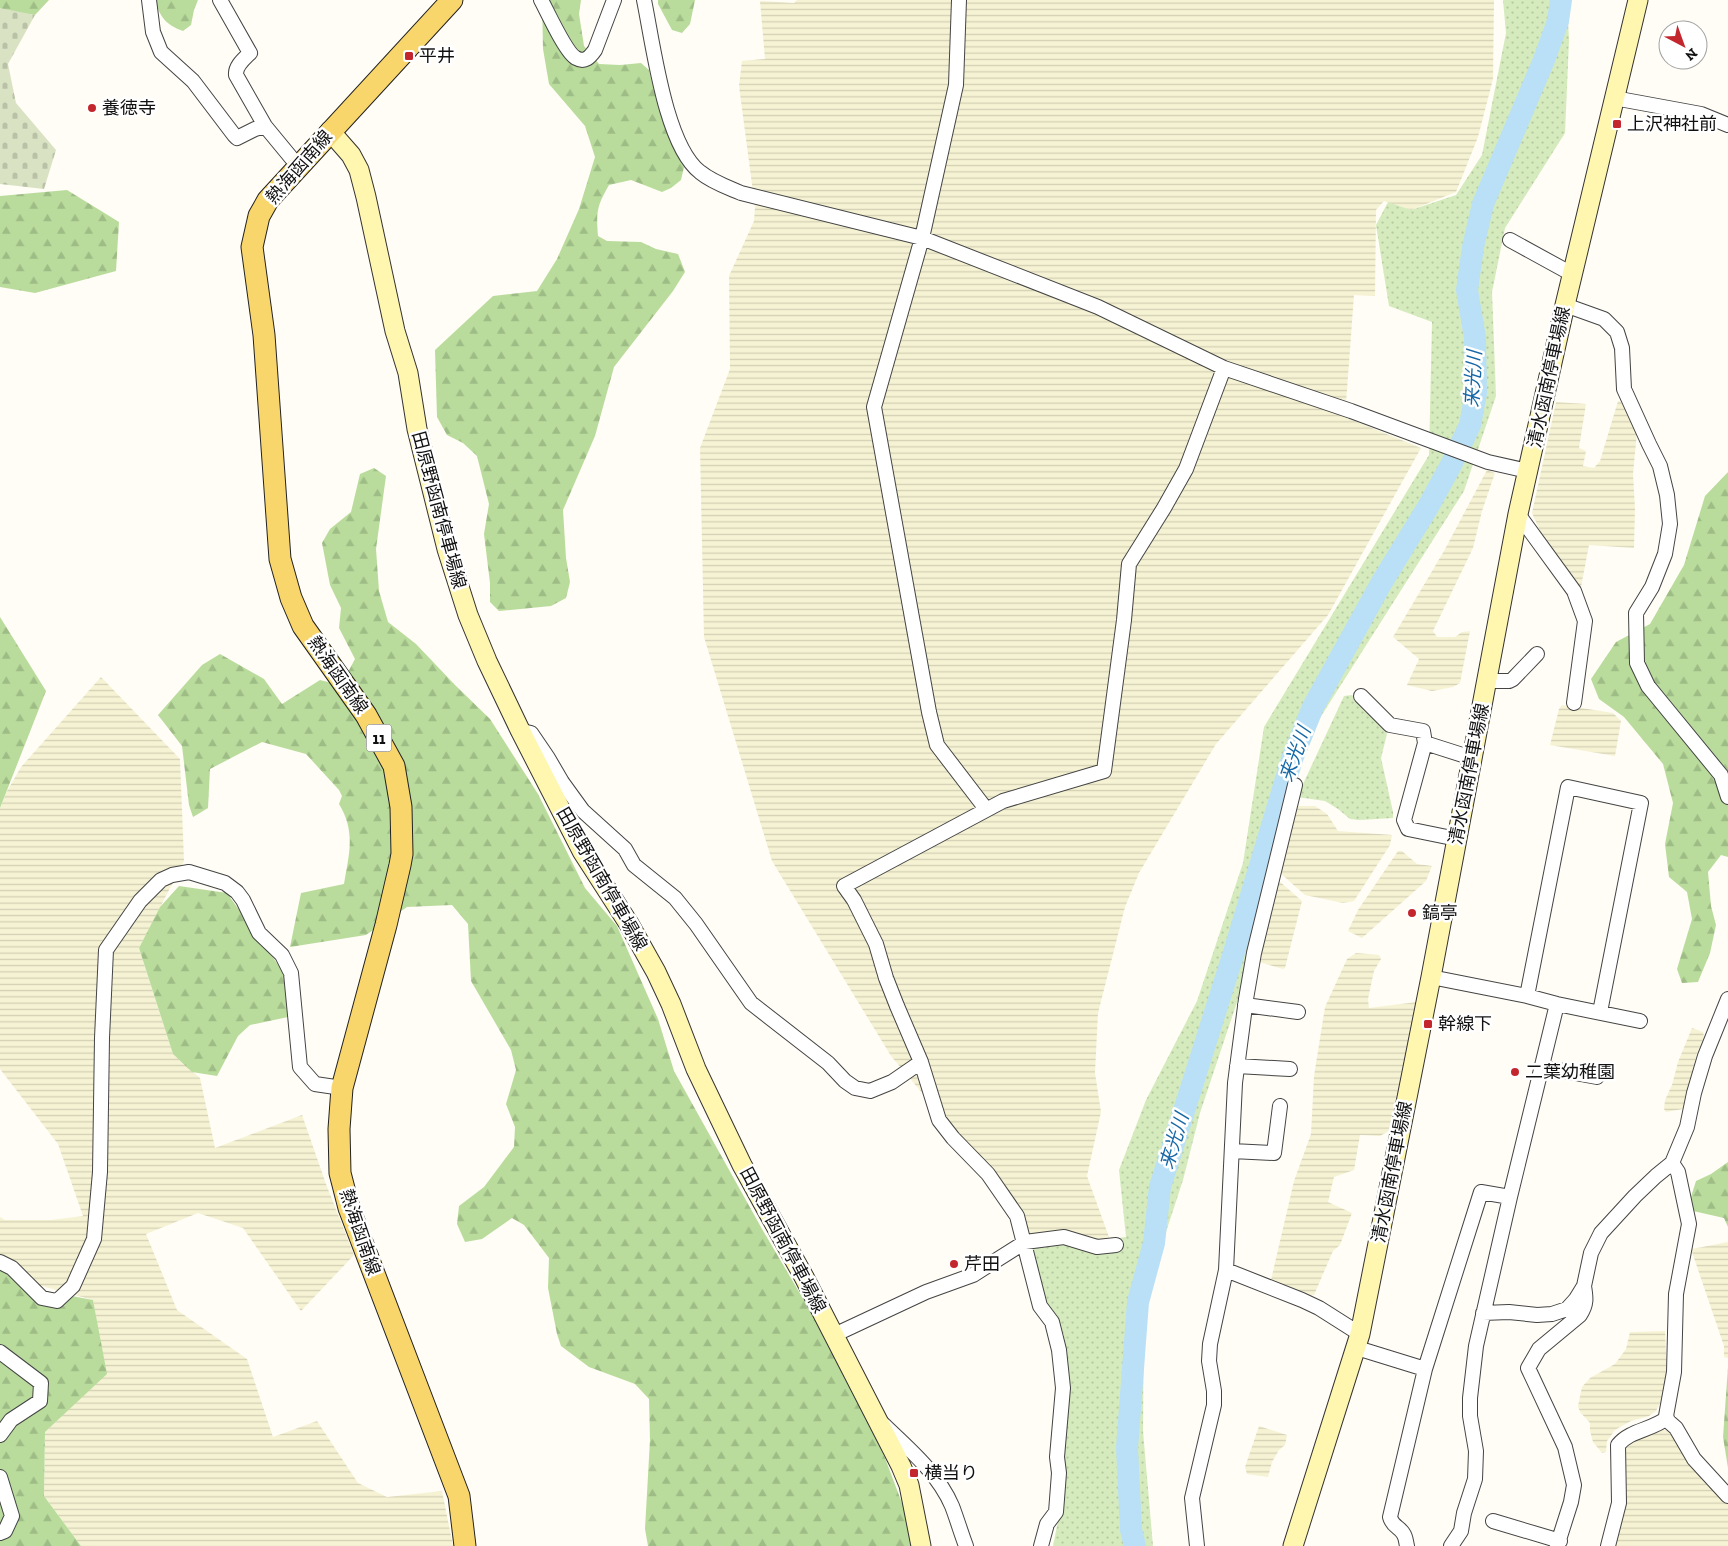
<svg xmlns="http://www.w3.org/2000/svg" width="1728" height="1546" font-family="'Zilla Slab','Noto Sans JP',serif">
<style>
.farmland{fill:url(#farmland-rules)}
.grass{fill:url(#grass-dots)}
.forest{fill:url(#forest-firs)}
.cemetery{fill:url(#cemetery-stones)}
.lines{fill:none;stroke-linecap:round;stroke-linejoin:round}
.river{stroke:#b9e0f7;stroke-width:22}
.street-casing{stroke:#444;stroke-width:16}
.secondary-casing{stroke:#333;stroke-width:21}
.primary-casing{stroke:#222;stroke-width:23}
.street{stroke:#fff;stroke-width:14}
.secondary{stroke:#fff6b0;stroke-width:19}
.primary{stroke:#f9d66b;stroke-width:21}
.poi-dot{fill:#c4262e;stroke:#fff;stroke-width:2}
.labels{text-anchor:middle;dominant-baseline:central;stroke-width:5;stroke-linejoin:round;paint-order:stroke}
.shield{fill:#fff;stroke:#585858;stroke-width:1}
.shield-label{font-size:16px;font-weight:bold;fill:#111}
.poi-label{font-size:18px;fill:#111;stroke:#fff;text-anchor:start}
.street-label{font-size:18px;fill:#111;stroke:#fff}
.water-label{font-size:19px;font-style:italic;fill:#1768a6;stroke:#fff}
</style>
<defs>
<pattern id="farmland-rules" width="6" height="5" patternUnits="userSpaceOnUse" patternTransform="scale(1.25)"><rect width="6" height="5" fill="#f6f3d4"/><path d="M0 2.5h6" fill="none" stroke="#d2cfb5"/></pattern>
<pattern id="grass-dots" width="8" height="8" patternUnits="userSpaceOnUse" patternTransform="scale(1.25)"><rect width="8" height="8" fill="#d5ebbd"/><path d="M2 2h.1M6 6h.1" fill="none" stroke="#b6c8a1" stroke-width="1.8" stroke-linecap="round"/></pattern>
<pattern id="forest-firs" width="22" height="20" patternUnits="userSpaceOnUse" patternTransform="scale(1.25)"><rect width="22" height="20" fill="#b9dc9c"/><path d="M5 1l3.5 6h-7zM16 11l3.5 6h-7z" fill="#9ebc85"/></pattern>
<pattern id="cemetery-stones" width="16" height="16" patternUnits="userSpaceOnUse" patternTransform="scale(1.25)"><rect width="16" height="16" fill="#d9e3c4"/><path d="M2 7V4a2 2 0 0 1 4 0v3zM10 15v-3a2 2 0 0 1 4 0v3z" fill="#b9c2a7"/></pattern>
</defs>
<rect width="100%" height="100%" fill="#fffdf5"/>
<path class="farmland" d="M 797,0 L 1494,0 L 1493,79 L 1478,137 L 1456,192 L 1411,210 L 1384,201 L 1376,210 L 1375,296 L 1354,295 L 1345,417 L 1421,448 L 1328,615 L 1216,744 L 1139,873 L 1125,907 L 1098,1013 L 1095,1073 L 1101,1112 L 1087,1176 L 1109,1237 L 1091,1241 L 1028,1237 L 977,1158 L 891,1056 L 772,861 L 704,637 L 700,448 L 730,369 L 729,276 L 754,221 L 755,207 L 739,86 L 742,61 L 765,59 L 760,1 L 794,3 Z
M 1618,401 L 1621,402 L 1637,432 L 1633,474 L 1635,509 L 1634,548 L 1589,545 L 1581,587 L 1578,588 L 1545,542 L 1532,513 L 1556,402 L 1586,404 L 1579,448 L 1586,451 L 1583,466 L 1594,468 L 1600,461 Z
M 1487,470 L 1495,473 L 1482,511 L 1473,548 L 1433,631 L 1437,637 L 1455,637 L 1462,632 L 1470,631 L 1460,683 L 1453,687 L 1432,691 L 1407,685 L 1419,659 L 1393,637 L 1444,551 Z
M 101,677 L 180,759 L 184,861 L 139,948 L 173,1054 L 200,1078 L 215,1148 L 302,1115 L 326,1184 L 354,1255 L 301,1311 L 243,1228 L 198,1213 L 146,1234 L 177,1310 L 247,1359 L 273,1437 L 317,1421 L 358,1483 L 387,1497 L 442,1491 L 453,1546 L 81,1546 L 44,1496 L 45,1432 L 106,1374 L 93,1300 L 35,1284 L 0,1262 L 0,1217 L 5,1220 L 51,1220 L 83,1216 L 58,1144 L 0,1069 L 0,808 L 6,793 L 21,767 Z
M 1562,705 L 1613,713 L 1621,721 L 1615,756 L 1550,745 L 1559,709 Z
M 1295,806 L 1315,806 L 1327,814 L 1338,831 L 1392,835 L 1390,845 L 1354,901 L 1343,903 L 1305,895 L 1279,872 Z
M 1398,851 L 1402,851 L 1417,864 L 1432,866 L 1426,881 L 1362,938 L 1348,931 L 1358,910 Z
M 1279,881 L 1302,901 L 1285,968 L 1283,969 L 1259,962 L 1277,883 Z
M 1356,953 L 1379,955 L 1381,959 L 1374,971 L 1368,999 L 1369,1008 L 1417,1002 L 1389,1131 L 1380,1136 L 1360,1135 L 1354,1170 L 1334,1177 L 1328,1202 L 1352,1213 L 1340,1245 L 1333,1251 L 1314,1295 L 1309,1296 L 1271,1280 L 1294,1181 L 1311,1134 L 1314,1076 L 1325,1007 L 1347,959 Z
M 1692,1028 L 1703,1032 L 1704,1037 L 1697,1053 L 1683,1109 L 1666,1112 L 1664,1109 L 1665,1100 L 1672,1085 L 1678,1062 Z
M 1728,1242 L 1728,1358 L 1727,1358 L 1724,1357 L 1724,1346 L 1692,1252 L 1692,1249 Z
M 1665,1331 L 1667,1375 L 1661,1401 L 1656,1411 L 1649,1416 L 1631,1421 L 1615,1430 L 1607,1441 L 1606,1452 L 1602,1453 L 1593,1442 L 1590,1431 L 1590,1423 L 1580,1412 L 1578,1406 L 1582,1387 L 1590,1378 L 1615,1364 L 1626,1349 L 1630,1332 Z
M 1259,1426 L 1287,1435 L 1285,1445 L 1279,1450 L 1272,1462 L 1268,1477 L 1247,1474 L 1245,1467 Z
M 1658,1429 L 1669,1431 L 1703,1480 L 1728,1503 L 1728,1546 L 1611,1546 L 1625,1445 Z"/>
<path class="grass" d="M 1503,0 L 1567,0 L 1569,40 L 1565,133 L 1505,228 L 1492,292 L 1496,396 L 1464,491 L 1306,740 L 1278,836 L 1257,942 L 1200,1113 L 1183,1180 L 1144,1299 L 1143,1431 L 1153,1546 L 1053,1546 L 1063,1496 L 1064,1335 L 1045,1301 L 1030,1249 L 1126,1237 L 1119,1170 L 1146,1100 L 1197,1001 L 1243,863 L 1264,727 L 1429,455 L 1432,322 L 1389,306 L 1376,225 L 1388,202 L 1411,210 L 1456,195 L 1482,155 L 1506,33 Z
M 1352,695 L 1364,711 L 1381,722 L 1387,734 L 1381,758 L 1393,812 L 1393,818 L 1359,820 L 1350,819 L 1338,809 L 1325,801 L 1297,797 L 1344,696 Z"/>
<path class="forest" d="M 0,0 L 49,0 L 35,15 L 0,10 Z
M 155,0 L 198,0 L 194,10 L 191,25 L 183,31 C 166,25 160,17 155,0 Z
M 542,0 L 581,0 L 579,14 L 584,46 L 599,64 L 620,65 L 641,63 L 649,70 L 656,98 L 674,148 L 684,167 L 681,180 L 671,188 L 662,192 L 631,180 L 609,185 C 597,206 596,211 598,236 L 607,241 L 641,242 L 656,249 L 678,254 L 685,272 L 673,291 L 614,367 L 595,436 L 563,510 L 566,558 L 570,582 L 566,598 L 551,606 L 499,611 L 490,602 L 490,583 L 484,534 L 489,504 L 477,456 L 463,443 L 447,435 L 437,417 L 435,350 L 493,296 L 537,291 L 557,259 L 579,209 L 595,157 L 585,126 L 549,84 L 543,49 Z
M 658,0 L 695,0 L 690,24 L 682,33 L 672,30 L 658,4 Z
M 67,190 L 119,222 L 116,271 L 35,293 L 0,287 L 0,196 Z
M 374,468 L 386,476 L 376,549 L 379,591 L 388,622 L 416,644 L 455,685 L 490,719 L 538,794 L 585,888 L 617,926 L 658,1019 L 674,1071 L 762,1229 L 838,1358 L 885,1458 L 911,1527 L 913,1546 L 648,1546 L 645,1529 L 650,1440 L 649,1399 L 635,1384 L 589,1367 L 561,1346 L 557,1334 L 548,1288 L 549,1258 L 524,1225 L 512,1218 L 482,1239 L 465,1242 L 457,1224 L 459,1206 L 484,1187 L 514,1147 L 515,1127 L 506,1104 L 516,1070 L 511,1050 L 471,981 L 468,924 L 452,905 L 407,907 L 366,935 L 290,947 L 301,893 L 344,884 C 349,854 356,832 339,804 L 342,796 L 339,790 L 306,754 L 262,742 L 210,769 L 208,808 L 193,817 L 189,805 L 182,746 L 158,715 L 202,665 L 220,654 L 264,679 L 282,704 L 320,680 L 332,683 L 347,674 L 355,659 L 339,628 L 341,608 L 330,585 L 322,543 L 330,529 L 351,512 L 360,474 Z
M 1728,472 L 1728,857 L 1721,855 L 1708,872 L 1711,906 L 1716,925 L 1710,953 L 1698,982 L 1682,983 L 1677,969 L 1692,919 L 1687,892 L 1669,877 L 1665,844 L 1673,803 L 1663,764 L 1624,717 L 1599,699 L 1591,679 L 1616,642 L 1650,624 L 1684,565 L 1705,496 Z
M 0,617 L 46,691 L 0,808 Z
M 179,886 L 227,893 L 289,980 L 288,1017 L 250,1025 L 238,1036 L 217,1076 L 192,1072 L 173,1054 L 139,948 L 160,907 Z
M 1728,1162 L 1728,1227 L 1724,1218 L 1693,1211 L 1690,1200 L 1696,1181 L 1711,1174 Z
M 0,1261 L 12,1268 L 45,1291 L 93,1300 L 107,1374 L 45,1432 L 44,1496 L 81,1546 L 0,1546 Z
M 1728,1367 L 1728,1468 L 1723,1437 Z"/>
<path class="cemetery" d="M 0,8 L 35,15 L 8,64 L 16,103 L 56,150 L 44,189 L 0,184 Z"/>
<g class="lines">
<path class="river" d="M 1135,1546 L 1131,1530 L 1127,1448 L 1138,1302 L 1154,1243 L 1160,1187 L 1235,949 L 1292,759 L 1313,707 L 1382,582 L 1428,507 L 1451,465 L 1470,425 L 1476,393 L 1475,338 L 1467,290 L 1473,247 L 1483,204 L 1544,60 L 1558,21 L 1561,0"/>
<defs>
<path id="street" d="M 149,0 L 153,32 L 161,52 L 193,81 L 234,135 L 237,138 L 255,129 L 265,126
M 220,0 L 250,53 C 244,59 235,66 236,75 L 265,126 L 298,166
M 541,0 C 547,11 566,53 576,58 C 585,63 590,57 595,50 L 614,0
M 644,0 C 653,43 665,145 700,172 C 712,182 727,187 741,193 L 922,238 L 1098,307 L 1224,368 L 1351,411 L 1488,462 L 1528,471
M 959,0 L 956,85 L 922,238 L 874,407 L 929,712 L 937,745 L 986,809
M 1614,98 L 1701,114 L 1728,125
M 1510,240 L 1572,274
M 1565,305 L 1604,319 L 1617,332 L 1622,348 L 1624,389 L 1649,444 L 1660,466 L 1667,495 L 1670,524 L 1665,554 L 1652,587 L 1636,613 L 1637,663 L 1648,686 L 1721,775 L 1728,797
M 1518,514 L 1574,591 L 1585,621 L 1574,703
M 1487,681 L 1509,681 L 1513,679 L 1537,654
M 1361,696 L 1390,725 L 1423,731 L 1425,743
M 522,731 L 531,733 L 548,758 L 562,782 L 583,811 L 625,849 L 634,865 L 675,898 L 696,924 L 751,1003 L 828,1063 L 845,1081 L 855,1088 L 870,1091 L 892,1082 L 921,1062
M 1457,839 L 1408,829 L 1404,820 L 1425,743 L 1472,758
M 1431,977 L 1527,996 L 1557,1004 L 1640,1021
M 1527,996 L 1568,787 L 1641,803 L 1600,1012
M 1245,1005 L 1298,1012
M 1237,1066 L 1290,1069
M 1542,1067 L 1597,1077
M 1232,1151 L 1274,1153 L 1280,1106
M 1672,1163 L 1678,1172 L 1689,1224 L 1676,1294 L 1674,1372 L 1666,1416 L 1668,1421 L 1676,1428 L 1694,1459 L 1728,1496
M 0,1262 L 12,1268 L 42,1298 L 57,1301 L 73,1286 L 94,1239 L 100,1172 L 102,1038 L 106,950 L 140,901 L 161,880 L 172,875 L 189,872 L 225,883 L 237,892 L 243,900 L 259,933 L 282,955 L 291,973 L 300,1067 L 315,1084 L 342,1088
M 1226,1270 L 1302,1300 L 1319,1308 L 1360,1334
M 1483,1313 L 1509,1312 L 1537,1315 L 1552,1314 L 1567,1309 L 1576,1299 L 1584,1286 L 1591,1253 L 1601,1233 L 1635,1196 L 1656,1176 L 1672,1163 L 1687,1127 L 1694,1093 L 1705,1056 L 1728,999
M 834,1335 L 926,1292 L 973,1275 L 1025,1242 L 1064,1237 L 1097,1247 L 1116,1245
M 1357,1348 L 1425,1369
M 0,1352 L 41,1383 L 40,1401 L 11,1420 L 0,1435
M 883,1424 C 908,1448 938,1473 952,1506 C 957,1519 961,1533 966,1546
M 0,1477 L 12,1516 L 5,1531 L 0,1533
M 1493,1521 L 1560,1541
M 1041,1546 L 1047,1524 L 1056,1512 L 1059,1473 L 1057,1457 L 1063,1388 L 1059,1350 L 1052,1322 L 1040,1306 L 1017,1216 L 988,1174 L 953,1138 L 939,1120 L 921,1062 L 897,1006 L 886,978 L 876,944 L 854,900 L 844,886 L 1003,801 L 1104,771 L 1124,620 L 1129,564 L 1164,508 L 1186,469 L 1224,368
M 1197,1546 L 1192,1498 L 1214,1405 L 1214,1391 L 1209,1361 L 1210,1344 L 1226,1270 L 1235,1083 L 1246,999 L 1254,953 L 1295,785
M 1407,1546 C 1406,1542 1406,1537 1403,1533 C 1399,1527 1392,1526 1390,1517 L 1425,1369 L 1481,1192 L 1510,1197
M 1451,1546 L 1461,1531 L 1464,1513 L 1475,1479 L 1476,1451 L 1470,1416 L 1470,1398 L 1476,1346 L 1510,1197 L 1557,1004
M 1557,1546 L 1571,1502 L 1574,1485 L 1565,1447 L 1528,1368 L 1539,1349 L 1580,1315 C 1587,1304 1586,1298 1584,1286
M 1608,1546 L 1619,1503 L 1618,1445 C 1630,1430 1652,1430 1667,1418"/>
<path id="secondary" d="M 330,131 L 351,155 L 359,170 L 366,197 L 395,331 L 408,373 L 417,429 L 447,549 L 468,615 L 487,661 L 520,730 L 582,851 L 629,924 L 656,972 L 671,1004 L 696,1069 L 742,1165 L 804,1277 L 901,1466 L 909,1485 L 921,1546
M 1293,1546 L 1360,1334 L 1431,977 L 1518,514 L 1565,305 L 1638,0"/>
<path id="primary" d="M 452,0 L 268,200 L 259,216 L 252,247 L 264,335 L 280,559 L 291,598 L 303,626 L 366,715 L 394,766 L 401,807 L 402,854 L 400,865 L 386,925 L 342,1088 L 339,1129 L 340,1173 L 349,1208 L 459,1496 L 465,1546"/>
</defs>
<use href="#street" class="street-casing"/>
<use href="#secondary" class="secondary-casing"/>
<use href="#primary" class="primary-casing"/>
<use href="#street" class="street"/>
<use href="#secondary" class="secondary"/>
<use href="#primary" class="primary"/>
</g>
<g class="poi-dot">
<rect x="404" y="51" width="10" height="10" rx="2.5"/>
<circle cx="92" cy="108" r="5"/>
<rect x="1612" y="119" width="10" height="10" rx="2.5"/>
<circle cx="1412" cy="913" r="5"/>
<rect x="1423" y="1019" width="10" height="10" rx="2.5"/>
<circle cx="1515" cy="1072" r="5"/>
<circle cx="954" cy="1264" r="5"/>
<rect x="909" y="1468" width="10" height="10" rx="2.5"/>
</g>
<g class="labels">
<rect class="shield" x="366.5" y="724.5" width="25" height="27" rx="4"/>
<g class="shield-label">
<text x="379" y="738">11</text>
</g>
<g class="poi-label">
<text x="419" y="56">平井</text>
<text x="102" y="108">養徳寺</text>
<text x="1627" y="124">上沢神社前</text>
<text x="1422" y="913">鎬亭</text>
<text x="1438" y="1024">幹線下</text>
<text x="1525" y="1072">二葉幼稚園</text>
<text x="964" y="1264">芹田</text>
<text x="924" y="1473">横当り</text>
</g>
<g class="street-label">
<text transform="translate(299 167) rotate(-49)">熱海函南線</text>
<text transform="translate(1549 377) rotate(-78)">清水函南停車場線</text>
<text transform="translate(439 510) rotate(75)">田原野函南停車場線</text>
<text transform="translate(338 675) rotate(55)">熱海函南線</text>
<text transform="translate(1469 774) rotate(-79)">清水函南停車場線</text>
<text transform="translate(602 879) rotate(60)">田原野函南停車場線</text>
<text transform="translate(1392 1172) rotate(-79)">清水函南停車場線</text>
<text transform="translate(360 1232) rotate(71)">熱海函南線</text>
<text transform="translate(783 1240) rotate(62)">田原野函南停車場線</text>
</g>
<g class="water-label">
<text transform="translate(1473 379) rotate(-87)">来光川</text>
<text transform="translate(1295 754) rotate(-70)">来光川</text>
<text transform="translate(1174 1141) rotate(-73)">来光川</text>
</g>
</g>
<g transform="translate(1683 45) rotate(139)"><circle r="24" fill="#ffffff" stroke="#a0a0a0"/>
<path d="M0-4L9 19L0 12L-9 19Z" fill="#c4262e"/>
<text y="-8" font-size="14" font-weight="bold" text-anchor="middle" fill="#111111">N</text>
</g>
</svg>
